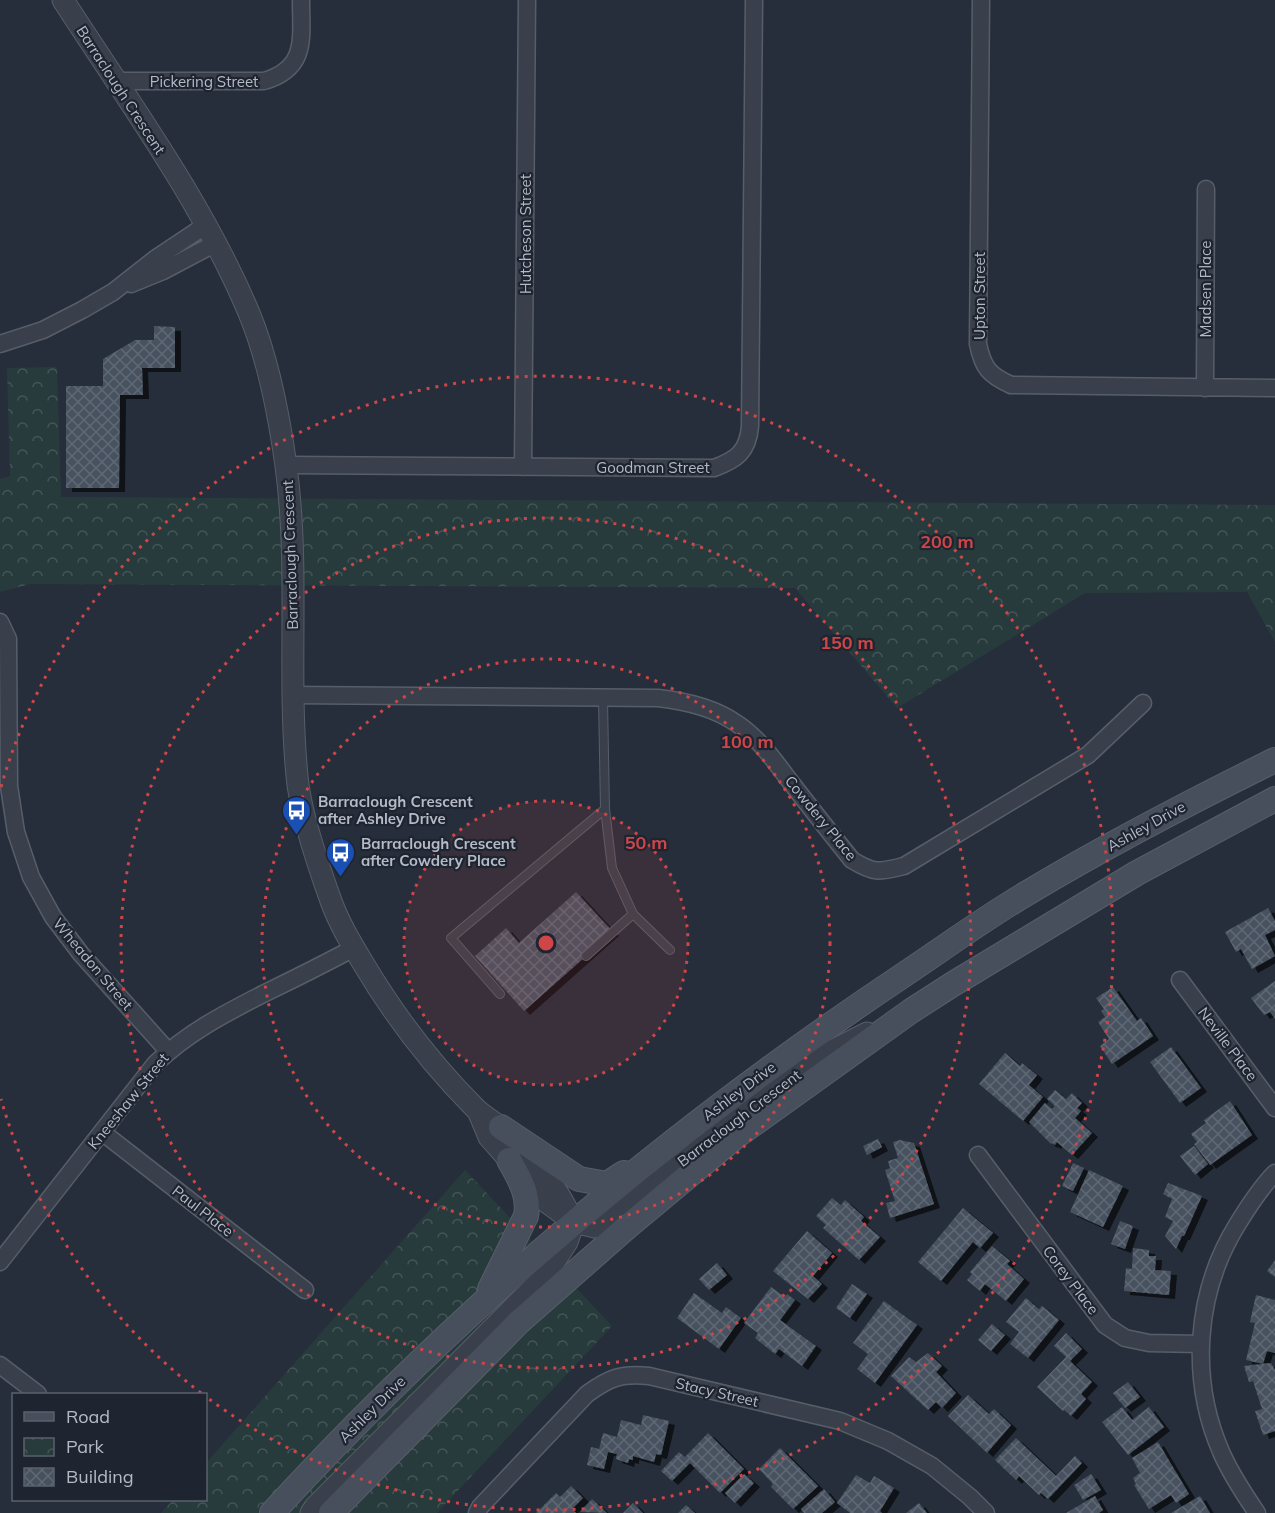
<svg xmlns="http://www.w3.org/2000/svg" width="1275" height="1513" font-family="Mulish,sans-serif">
<style>
.park{fill:url(#park-crowns)}
.building{fill:url(#building-cross-hatch);filter:url(#shadow)}
.lines{fill:none;stroke-linecap:round;stroke-linejoin:round}
.service-casing{stroke:#575e69;stroke-width:10}
.minor-casing{stroke:#575e69;stroke-width:19}
.tertiary-casing{stroke:#575e69;stroke-width:23}
.secondary-casing{stroke:#575e69;stroke-width:26}
.service{stroke:#39404b;stroke-width:8}
.minor{stroke:#39404b;stroke-width:16}
.tertiary{stroke:#39404b;stroke-width:21}
.secondary{stroke:#474f5d;stroke-width:24}
.ring{fill:none;stroke:#cf4548;stroke-width:3;stroke-dasharray:3 6}
.labels{text-anchor:middle;dominant-baseline:central;stroke-width:4.5;stroke-linejoin:round;paint-order:stroke}
.street-label{font-size:15px;fill:#b4bbc6;stroke:#1e2530}
.poi-label{font-size:15px;font-weight:bold;fill:#b4bbc6;stroke:#1e2530;text-anchor:start}
.centre{fill:#cf4548;stroke:#1e2530;stroke-width:3}
.ring-label{font-size:18px;text-anchor:middle;font-weight:bold;fill:#cf4548;stroke:#1e2530;stroke-width:4.5;stroke-linejoin:round;paint-order:stroke}
</style>
<defs>
<pattern id="park-crowns" width="20" height="18" patternUnits="userSpaceOnUse" patternTransform="scale(1.5)"><rect width="20" height="18" fill="#283b3c"/><path d="M2 6a3 3 0 1 1 6 0M12 15a3 3 0 1 1 6 0" fill="none" stroke="#455557"/></pattern>
<pattern id="building-cross-hatch" width="8" height="8" patternUnits="userSpaceOnUse" patternTransform="scale(1.5)"><rect width="8" height="8" fill="#47515e"/><path d="M0 0l8 8M0 8l8-8" fill="none" stroke="#5f6874"/></pattern>
<filter id="shadow"><feDropShadow dx="6" dy="4" stdDeviation="0" flood-color="#0009"/></filter>
</defs>
<rect width="100%" height="100%" fill="#252e3a"/>
<path class="park" d="M 57,367 L 61,497 L 1275,505 L 1275,642 L 1247,592 L 1085,593 L 897,708 L 795,588 L 30,584 L 0,592 L 0,479 L 10,476 L 7,368 Z
M 465,1170 L 612,1326 L 437,1513 L 161,1513 L 173,1500 L 206,1500 L 206,1463 Z"/>
<path class="building" d="M 154,326 L 175,327 L 175,368 L 142,368 L 143,395 L 120,395 L 119,488 L 66,488 L 66,386 L 103,386 L 103,359 L 135,340 L 154,340 Z
M 576,892 L 613,932 L 524,1011 L 475,956 L 506,928 L 519,943 Z
M 1268,908 L 1275,921 L 1275,930 L 1265,935 L 1275,956 L 1252,969 L 1241,949 L 1236,952 L 1225,932 Z
M 1275,981 L 1275,1019 L 1270,1012 L 1264,1015 L 1251,998 Z
M 1113,987 L 1137,1021 L 1141,1018 L 1153,1036 L 1112,1064 L 1100,1046 L 1109,1039 L 1098,1022 L 1105,1017 L 1101,1011 L 1104,1009 L 1096,998 Z
M 1171,1047 L 1201,1088 L 1180,1103 L 1150,1062 Z
M 1005,1053 L 1020,1066 L 1022,1063 L 1037,1075 L 1029,1085 L 1043,1097 L 1023,1121 L 979,1084 Z
M 1055,1090 L 1066,1099 L 1072,1093 L 1082,1103 L 1077,1108 L 1081,1111 L 1075,1118 L 1092,1133 L 1072,1155 L 1057,1142 L 1055,1145 L 1052,1143 L 1051,1144 L 1029,1122 L 1045,1103 L 1052,1109 L 1055,1106 L 1047,1099 Z
M 1230,1101 L 1252,1135 L 1210,1165 L 1194,1144 L 1197,1142 L 1191,1134 L 1206,1123 L 1204,1120 Z
M 878,1139 L 882,1147 L 867,1155 L 863,1146 Z
M 900,1140 L 914,1143 L 934,1204 L 890,1218 L 886,1203 L 895,1201 L 885,1170 L 890,1168 L 888,1161 L 898,1158 L 893,1142 Z
M 1194,1146 L 1208,1164 L 1195,1175 L 1180,1156 Z
M 1073,1163 L 1084,1168 L 1073,1191 L 1062,1186 Z
M 1089,1170 L 1123,1186 L 1103,1227 L 1070,1212 Z
M 1168,1183 L 1202,1196 L 1184,1236 L 1182,1236 L 1176,1249 L 1165,1236 L 1173,1221 L 1165,1217 L 1172,1199 L 1163,1194 Z
M 832,1198 L 841,1205 L 845,1200 L 864,1217 L 861,1221 L 880,1237 L 859,1260 L 823,1228 L 826,1225 L 816,1216 Z
M 963,1208 L 993,1233 L 980,1248 L 973,1242 L 941,1281 L 918,1262 Z
M 1120,1221 L 1133,1226 L 1125,1249 L 1111,1244 Z
M 807,1231 L 832,1253 L 813,1276 L 822,1284 L 808,1299 L 773,1271 Z
M 992,1246 L 1010,1261 L 1007,1264 L 1024,1279 L 1006,1301 L 985,1284 L 980,1291 L 967,1280 L 972,1274 L 970,1272 Z
M 1133,1248 L 1149,1250 L 1149,1256 L 1156,1256 L 1155,1270 L 1171,1271 L 1169,1295 L 1124,1291 L 1126,1268 L 1132,1269 Z
M 1275,1260 L 1275,1277 L 1267,1271 Z
M 717,1263 L 727,1275 L 709,1290 L 699,1279 Z
M 852,1284 L 867,1294 L 850,1318 L 836,1308 Z
M 771,1287 L 785,1297 L 787,1294 L 795,1300 L 780,1320 L 816,1346 L 802,1366 L 779,1349 L 775,1354 L 755,1338 L 758,1333 L 744,1323 Z
M 694,1293 L 722,1313 L 726,1307 L 741,1318 L 719,1349 L 677,1318 Z
M 1256,1295 L 1275,1300 L 1275,1353 L 1267,1351 L 1263,1364 L 1246,1360 L 1255,1323 L 1250,1322 Z
M 1026,1298 L 1039,1309 L 1042,1306 L 1059,1320 L 1028,1358 L 1010,1344 L 1019,1332 L 1006,1322 Z
M 884,1301 L 917,1325 L 875,1383 L 857,1369 L 868,1354 L 853,1343 Z
M 992,1324 L 1005,1335 L 991,1351 L 978,1340 Z
M 1066,1333 L 1082,1349 L 1070,1361 L 1092,1382 L 1081,1394 L 1086,1399 L 1071,1416 L 1064,1410 L 1063,1411 L 1037,1387 L 1066,1357 L 1054,1346 Z
M 928,1353 L 942,1366 L 936,1372 L 956,1393 L 942,1408 L 936,1402 L 928,1410 L 891,1376 L 909,1357 L 916,1362 Z
M 1271,1363 L 1275,1370 L 1275,1431 L 1263,1435 L 1255,1411 L 1262,1409 L 1253,1381 L 1249,1382 L 1244,1366 Z
M 1128,1382 L 1140,1397 L 1125,1408 L 1113,1393 Z
M 968,1395 L 989,1414 L 994,1409 L 1011,1425 L 987,1453 L 948,1416 Z
M 1122,1407 L 1132,1420 L 1149,1407 L 1164,1427 L 1128,1455 L 1102,1422 Z
M 643,1415 L 669,1421 L 661,1455 L 656,1454 L 654,1462 L 633,1456 L 633,1460 L 629,1459 L 628,1463 L 616,1459 L 617,1454 L 608,1452 L 604,1469 L 587,1465 L 591,1447 L 599,1449 L 603,1433 L 617,1437 L 621,1420 L 641,1425 Z
M 708,1433 L 744,1469 L 720,1493 L 690,1463 L 672,1481 L 661,1471 L 679,1452 L 685,1457 Z
M 1016,1438 L 1056,1476 L 1075,1456 L 1082,1463 L 1048,1499 L 1041,1493 L 1039,1495 L 1019,1476 L 1016,1480 L 995,1460 Z
M 1158,1442 L 1189,1494 L 1176,1503 L 1171,1495 L 1149,1509 L 1134,1485 L 1136,1484 L 1133,1478 L 1140,1473 L 1132,1458 Z
M 780,1448 L 818,1486 L 793,1509 L 771,1487 L 773,1484 L 759,1469 Z
M 744,1474 L 754,1483 L 735,1503 L 725,1493 Z
M 1091,1474 L 1101,1490 L 1083,1500 L 1074,1485 Z
M 856,1475 L 870,1483 L 874,1476 L 894,1488 L 880,1511 L 882,1513 L 850,1513 L 837,1503 Z
M 571,1486 L 583,1498 L 572,1509 L 576,1513 L 536,1513 L 556,1493 L 560,1497 Z
M 824,1489 L 835,1502 L 822,1513 L 804,1513 L 801,1509 Z
M 1095,1496 L 1103,1510 L 1099,1513 L 1066,1513 Z
M 1200,1496 L 1210,1513 L 1171,1513 Z
M 592,1499 L 607,1513 L 580,1512 Z
M 633,1503 L 643,1513 L 623,1513 Z
M 919,1503 L 927,1513 L 906,1513 Z
M 686,1505 L 695,1513 L 678,1513 Z"/>
<g class="lines">
<defs>
<path id="service" d="M 603,698 L 605,809 L 612,868 L 633,914 L 670,950
M 586,956 L 633,914
M 500,994 L 451,938 L 605,809"/>
<path id="minor" d="M 981,0 L 978,344 C 983,368 989,375 1011,385 L 1275,388
M 115,81 L 264,81 C 308,68 301,38 301,0
M 131,284 L 163,271 L 216,243
M 0,344 L 43,330 L 82,310 L 113,292 L 155,259 L 206,225
M 1205,388 L 1206,189
M 286,465 L 714,468 C 736,460 748,452 750,426 L 754,0
M 523,467 L 527,0
M 0,622 L 8,639 L 9,786 L 16,832 L 31,877 L 53,917 L 81,954 L 168,1051
M 292,695 L 658,698 C 685,701 713,707 736,723 C 758,737 774,760 789,780 C 810,807 831,834 852,860 C 875,874 879,872 904,866 L 1088,755 L 1143,703
M 1180,980 L 1275,1108
M 102,1132 L 305,1290
M 978,1155 L 1105,1325 L 1125,1338 L 1149,1343 L 1200,1344
M 0,1262 L 155,1064 C 187,1033 224,1014 263,994 C 294,979 324,964 354,948
M 0,1365 L 38,1394
M 477,1513 L 480,1507 L 587,1394 C 609,1378 621,1373 649,1376 L 840,1421 L 888,1441 L 932,1466 L 970,1497 L 986,1513
M 1257,1513 C 1244,1494 1231,1474 1222,1454 C 1189,1380 1195,1293 1237,1225 C 1248,1207 1260,1188 1275,1173"/>
<path id="tertiary" d="M 63,0 C 128,101 202,201 249,313 C 269,361 279,415 286,466 C 300,569 287,673 297,776 C 300,813 318,865 331,901 C 339,923 351,943 363,963 C 395,1017 431,1064 476,1109 C 484,1117 495,1122 503,1130 C 519,1146 545,1174 557,1192 C 563,1201 568,1212 574,1222 L 567,1242 L 545,1276 L 315,1507 L 311,1513
M 479,1113 L 489,1137 L 545,1201 L 574,1222 L 595,1227 L 616,1214 L 727,1126 L 822,1056 L 867,1033"/>
<path id="secondary" d="M 501,1127 L 579,1179 L 607,1184 L 624,1173
M 490,1289 L 526,1216 C 530,1195 519,1178 509,1160
M 272,1513 C 459,1309 671,1130 902,976 C 944,948 986,917 1029,892 C 1109,844 1192,801 1275,760
M 331,1513 L 519,1322 L 627,1227 L 735,1137 L 911,1011 L 953,984 L 1137,873 L 1275,799"/>
</defs>
<use href="#service" class="service-casing"/>
<use href="#minor" class="minor-casing"/>
<use href="#tertiary" class="tertiary-casing"/>
<use href="#secondary" class="secondary-casing"/>
<use href="#service" class="service"/>
<use href="#minor" class="minor"/>
<use href="#tertiary" class="tertiary"/>
<use href="#secondary" class="secondary"/>
</g>
<circle cx="546" cy="943" r="142" fill="#cf4548" fill-opacity=".12"/>
<g class="ring">
<circle cx="546" cy="943" r="142"/>
<circle cx="546" cy="943" r="284"/>
<circle cx="546" cy="943" r="425"/>
<path d="M201 1393A567 567 0 0 1 1 1099M1 787A567 567 0 1 1 209 1399"/>
</g>
<defs>
<symbol id="bus-pin" viewBox="-11 -11 22 30"><path d="M0 17L-7.5 6A9.5 9.5 0 1 1 7.5 6Z" fill="#1a4fb4" stroke="#1e2530"/><path d="M-5-6H5V4H4V6H2V4H-2V6H-4V4H-5ZM-3.5-4V0h7V-4ZM-3.5 1.2v1.5H-2V1.2ZM2 1.2v1.5H3.5V1.2Z" fill="#fff"/></symbol>
</defs>
<g fill-rule="evenodd">
<use href="#bus-pin" x="280" y="794" width="33" height="45"/>
<use href="#bus-pin" x="324" y="836" width="33" height="45"/>
</g>
<g class="labels">
<g class="street-label">
<text x="204" y="81">Pickering Street</text>
<text transform="translate(121 90) rotate(57)">Barraclough Crescent</text>
<text transform="translate(525 234) rotate(-90)">Hutcheson Street</text>
<text transform="translate(1205 289) rotate(-90)">Madsen Place</text>
<text transform="translate(979 296) rotate(-90)">Upton Street</text>
<text x="653" y="467">Goodman Street</text>
<text transform="translate(290 555) rotate(-92)">Barraclough Crescent</text>
<text transform="translate(821 818) rotate(51)">Cowdery Place</text>
<text transform="translate(1146 826) rotate(-29)">Ashley Drive</text>
<text transform="translate(93 964) rotate(50)">Wheadon Street</text>
<text transform="translate(1228 1044) rotate(53)">Neville Place</text>
<text transform="translate(739 1091) rotate(-37)">Ashley Drive</text>
<text transform="translate(128 1101) rotate(-51)">Kneeshaw Street</text>
<text transform="translate(739 1118) rotate(-37)">Barraclough Crescent</text>
<text transform="translate(203 1211) rotate(38)">Paul Place</text>
<text transform="translate(1071 1280) rotate(53)">Corey Place</text>
<text transform="translate(717 1392) rotate(13)">Stacy Street</text>
<text transform="translate(372 1409) rotate(-45)">Ashley Drive</text>
</g>
<g class="poi-label">
<text x="318" y="801">Barraclough Crescent<tspan x="318" dy="17">after Ashley Drive</tspan></text>
<text x="361" y="843">Barraclough Crescent<tspan x="361" dy="17">after Cowdery Place</tspan></text>
</g>
</g>
<circle cx="546" cy="943" r="9" class="centre"/>
<g class="ring-label">
<text x="947" y="548">200 m</text>
<text x="847" y="649">150 m</text>
<text x="747" y="748">100 m</text>
<text x="646" y="849">50 m</text>
</g>
<rect x="12" y="1393" width="195" height="108" fill="#1e2530" stroke="#5a616c" stroke-width="1.5"/>
<rect x="24" y="1412" width="30" height="9" fill="#474f5d" stroke="#5a616c" stroke-width="1.5"/>
<text x="66" y="1423" font-size="18" fill="#b4bbc6">Road</text>
<rect x="24" y="1438" width="30" height="18" fill="url(#park-crowns)" stroke="#5a616c" stroke-width="1.5"/>
<text x="66" y="1453" font-size="18" fill="#b4bbc6">Park</text>
<rect x="24" y="1468" width="30" height="18" fill="url(#building-cross-hatch)" stroke="#5a616c" stroke-width="1.5"/>
<text x="66" y="1483" font-size="18" fill="#b4bbc6">Building</text>
</svg>
